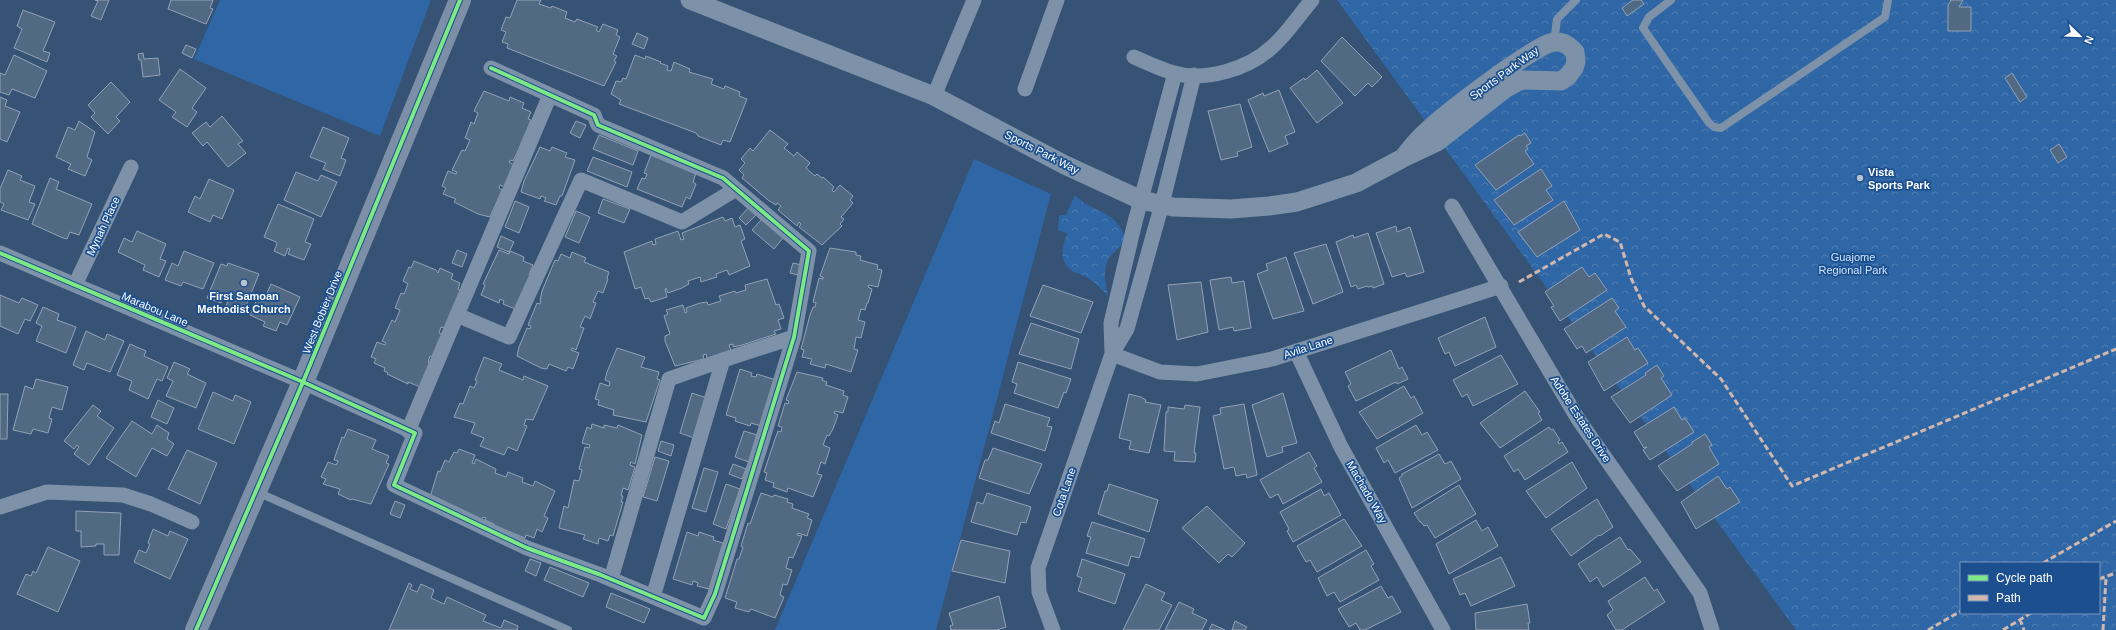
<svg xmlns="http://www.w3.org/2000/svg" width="2116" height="630" font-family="Arial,sans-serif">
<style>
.grass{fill:#2f66a5}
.park{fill:url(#park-crowns);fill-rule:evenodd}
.building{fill:#526984;stroke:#92a2b6}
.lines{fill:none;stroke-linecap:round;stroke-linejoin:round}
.service{stroke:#7d92a8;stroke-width:8}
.minor{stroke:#7d92a8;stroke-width:15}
.tertiary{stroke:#7d92a8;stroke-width:19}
.primary{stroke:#7d8ea7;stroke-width:22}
.quiet{stroke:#d1b7ad;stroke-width:3;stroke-dasharray:6 3;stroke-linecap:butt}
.cycleway-casing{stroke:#1b4f8f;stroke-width:6}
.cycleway{stroke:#7ce984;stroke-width:4}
.poi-dot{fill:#b9c2ce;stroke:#1b4f8f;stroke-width:1.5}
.labels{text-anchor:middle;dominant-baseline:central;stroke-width:3.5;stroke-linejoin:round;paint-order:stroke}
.street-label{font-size:11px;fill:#fff;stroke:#1b4f8f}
.poi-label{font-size:11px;font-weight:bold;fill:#fff;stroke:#1b4f8f;text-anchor:start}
.park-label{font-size:11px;fill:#cfe3fa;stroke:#1b4f8f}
</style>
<defs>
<pattern id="park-crowns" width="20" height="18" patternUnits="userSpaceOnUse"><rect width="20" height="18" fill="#2f66a5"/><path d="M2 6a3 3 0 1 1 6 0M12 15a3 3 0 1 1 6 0" fill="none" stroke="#4e7db2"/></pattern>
</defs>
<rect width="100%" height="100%" fill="#365274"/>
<path class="grass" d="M 220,0 L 431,0 L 380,136 L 194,59 Z
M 974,159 L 1051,194 L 936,630 L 775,630 Z"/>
<path class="park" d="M 1337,0 L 2116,0 L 2116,630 L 1796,630 ZM 1961,563 L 2099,563 L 2099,613 L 1961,613 Z
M 1075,195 C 1087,209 1105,209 1116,222 C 1136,245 1115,245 1107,262 C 1103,273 1106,285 1108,296 C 1101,289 1095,282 1086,277 C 1083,275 1078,274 1074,272 C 1058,263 1062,247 1067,233 L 1058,230 L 1059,215 L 1066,215 Z"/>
<path class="building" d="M 95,0 L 109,0 L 101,20 L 91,16 L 98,1 Z
M 171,0 L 213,0 L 210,8 L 213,9 L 206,24 L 168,9 Z
M 517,0 L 541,0 L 539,4 L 551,8 L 552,6 L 567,12 L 565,18 L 575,22 L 577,19 L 598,27 L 596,30 L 599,32 L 603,24 L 618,30 L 616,35 L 620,37 L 613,54 L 617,56 L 614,61 L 616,62 L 604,86 L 507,48 L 508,44 L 502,42 L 506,32 L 501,30 L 506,17 L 510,18 Z
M 1633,0 L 1641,0 L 1644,4 L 1627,16 L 1622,8 Z
M 1951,0 L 1963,0 L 1959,7 L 1971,7 L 1971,31 L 1948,31 L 1948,6 Z
M 23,10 L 55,22 L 43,51 L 50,53 L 47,62 L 14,48 L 22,29 L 17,26 Z
M 637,33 L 648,38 L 644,49 L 632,44 Z
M 1342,37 L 1382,77 L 1372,87 L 1368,83 L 1355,96 L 1321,61 Z
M 186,45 L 196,49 L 192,58 L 182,53 Z
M 143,53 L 144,59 L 158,58 L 160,75 L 143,77 L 141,60 L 139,60 L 138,54 Z
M 14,55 L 47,71 L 35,98 L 12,89 L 9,95 L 0,92 L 0,73 L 5,75 Z
M 635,55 L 645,59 L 646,56 L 661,62 L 660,63 L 668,66 L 667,70 L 671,71 L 674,62 L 690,69 L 689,72 L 713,79 L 711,84 L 724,89 L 725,86 L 740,92 L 739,96 L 747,99 L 730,142 L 723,140 L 721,145 L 698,136 L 696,133 L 619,104 L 621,100 L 611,94 L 616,81 L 621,82 L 623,78 L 626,79 Z
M 180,69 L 206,88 L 192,108 L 197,112 L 187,127 L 172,117 L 176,112 L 159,100 Z
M 1317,70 L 1343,103 L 1317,123 L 1290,88 L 1304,78 L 1305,80 Z
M 2012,73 L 2027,97 L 2020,102 L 2005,78 Z
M 111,82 L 130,102 L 116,117 L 120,121 L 108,134 L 91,117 L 95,113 L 88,105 Z
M 1279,90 L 1295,132 L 1285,136 L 1288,144 L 1269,152 L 1248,100 L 1263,93 L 1264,96 Z
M 484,91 L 509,101 L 510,97 L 524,103 L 522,108 L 531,112 L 528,119 L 531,120 L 517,153 L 513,161 L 510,160 L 509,162 L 514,165 L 505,187 L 500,185 L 499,188 L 502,190 L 490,217 L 478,214 L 454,202 L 456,199 L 443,194 L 446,188 L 442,186 L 448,171 L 456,174 L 457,172 L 452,170 L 462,150 L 465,151 L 470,140 L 465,138 L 471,122 L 474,124 L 478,113 L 474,111 Z
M 0,97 L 7,100 L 5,106 L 20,112 L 7,142 L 0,139 Z
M 1240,104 L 1252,147 L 1237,152 L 1238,156 L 1221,160 L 1208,111 Z
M 222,116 L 243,141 L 238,144 L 246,153 L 228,167 L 207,142 L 203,146 L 192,133 L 206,122 L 210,127 Z
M 79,121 L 95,132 L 87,157 L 92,160 L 85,176 L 68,169 L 71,164 L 56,157 L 68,127 L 75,130 Z
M 576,121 L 586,125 L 580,138 L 570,133 Z
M 323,127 L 349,138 L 341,158 L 346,160 L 340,176 L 323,169 L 326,163 L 310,157 Z
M 770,130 L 788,144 L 784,148 L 794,156 L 797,152 L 810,163 L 806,168 L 815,176 L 817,174 L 822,178 L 823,177 L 834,187 L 832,190 L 834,192 L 840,185 L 853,196 L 850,200 L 853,203 L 841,217 L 844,219 L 840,224 L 842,226 L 822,245 L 799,227 L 801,224 L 799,222 L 797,226 L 778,210 L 781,206 L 777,203 L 776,205 L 768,200 L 742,178 L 744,175 L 739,170 L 745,163 L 741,159 L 750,148 L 753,151 Z
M 1525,133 L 1531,143 L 1526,146 L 1528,149 L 1525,151 L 1534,164 L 1496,190 L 1475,165 L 1519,135 L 1520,136 Z
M 599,135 L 638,151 L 633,165 L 593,149 Z
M 2059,144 L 2067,157 L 2058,163 L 2050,150 Z
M 540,147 L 550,151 L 552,147 L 567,153 L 565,157 L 575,160 L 562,196 L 560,196 L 556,205 L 544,201 L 546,198 L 541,196 L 540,199 L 521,192 L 524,181 Z
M 651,155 L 696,173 L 693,182 L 696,184 L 690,199 L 686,197 L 682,207 L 637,189 L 642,178 L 645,179 L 647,174 L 644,173 Z
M 593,157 L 632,172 L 627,187 L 587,171 Z
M 1541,169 L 1552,186 L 1546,190 L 1553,200 L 1514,225 L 1494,200 Z
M 8,170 L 22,176 L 20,180 L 35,186 L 29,202 L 35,204 L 28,220 L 1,210 L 4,204 L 0,202 L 0,189 Z
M 296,172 L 318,181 L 321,175 L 337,182 L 321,217 L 284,200 Z
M 50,178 L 59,182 L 56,189 L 92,204 L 79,235 L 70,232 L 67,239 L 63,238 L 32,224 Z
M 209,179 L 234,190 L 222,219 L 213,215 L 210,222 L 188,212 L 195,196 L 200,199 Z
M 603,199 L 630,209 L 624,223 L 598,213 Z
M 515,201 L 529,207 L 519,233 L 505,227 Z
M 1564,201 L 1580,230 L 1537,257 L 1518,232 Z
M 278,204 L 314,219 L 305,242 L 311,244 L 304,260 L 288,254 L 290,249 L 288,248 L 285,256 L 274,251 L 277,244 L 276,242 L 264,237 Z
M 748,208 L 756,215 L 746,225 L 739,218 Z
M 576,211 L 590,217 L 579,243 L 565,237 Z
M 723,217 L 725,221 L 732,218 L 735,227 L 740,225 L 745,239 L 741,241 L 750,266 L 729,275 L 727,270 L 716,274 L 717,277 L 701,282 L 700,277 L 688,281 L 689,284 L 682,288 L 668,293 L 666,288 L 665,289 L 667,297 L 651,302 L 649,298 L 645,299 L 641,287 L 635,289 L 624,252 L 652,241 L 653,245 L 656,244 L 655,239 L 678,231 L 681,240 L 684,239 L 682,233 Z
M 762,219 L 783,238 L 774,249 L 752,230 Z
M 1396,226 L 1397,232 L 1410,227 L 1424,272 L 1407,277 L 1405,273 L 1392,277 L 1376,233 Z
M 137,231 L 166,244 L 160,259 L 166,261 L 159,277 L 143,270 L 145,265 L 118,252 L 124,238 L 132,242 Z
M 1368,233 L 1384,284 L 1373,288 L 1372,286 L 1368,287 L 1367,286 L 1358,289 L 1356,285 L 1351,287 L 1336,242 L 1353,235 L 1354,238 Z
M 501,236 L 514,242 L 509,252 L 497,247 Z
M 1326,244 L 1343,292 L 1313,304 L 1294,253 Z
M 830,248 L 856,252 L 856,255 L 861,256 L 860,260 L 878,265 L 877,269 L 882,270 L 878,287 L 869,285 L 868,287 L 872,289 L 868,303 L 867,303 L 865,310 L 861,309 L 858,320 L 865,322 L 861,338 L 856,337 L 854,349 L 858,350 L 851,372 L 826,364 L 825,368 L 810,364 L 812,359 L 802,357 L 804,350 L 801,349 L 810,315 L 813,307 L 815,307 L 816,303 L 813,302 L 819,278 L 823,279 L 823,277 L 820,276 Z
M 457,250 L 467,254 L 462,267 L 452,263 Z
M 499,250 L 509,254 L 510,251 L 524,257 L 523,261 L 533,265 L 529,275 L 530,276 L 515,309 L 503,304 L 504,301 L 500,299 L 499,303 L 481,295 L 485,285 L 483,284 Z
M 184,251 L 214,263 L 203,289 L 183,282 L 181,286 L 165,280 L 172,263 L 178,266 Z
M 572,252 L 586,258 L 584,262 L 609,272 L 607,278 L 608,279 L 603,293 L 598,291 L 593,302 L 596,303 L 590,319 L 585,316 L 580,327 L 584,328 L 576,350 L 572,348 L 571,350 L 579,353 L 573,369 L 568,367 L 566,371 L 549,364 L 547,369 L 541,368 L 517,356 L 519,347 L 527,328 L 530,329 L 531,326 L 528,325 L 537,303 L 540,304 L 541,301 L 540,301 L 542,291 L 555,260 L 558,261 L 561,254 L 570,258 Z
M 1286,257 L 1304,311 L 1273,319 L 1257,274 L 1268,270 L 1266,264 Z
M 414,261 L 436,270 L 438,273 L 440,268 L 453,274 L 451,279 L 460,283 L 458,289 L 461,291 L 444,328 L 441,327 L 439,333 L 444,335 L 434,358 L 430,356 L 428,362 L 431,363 L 420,387 L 408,382 L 408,384 L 387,374 L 388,373 L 384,371 L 385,368 L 374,363 L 376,359 L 371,357 L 377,342 L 385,345 L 386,343 L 382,341 L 392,320 L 395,322 L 400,310 L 395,308 L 401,293 L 404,294 L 408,284 L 403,281 L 409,267 L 411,268 Z
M 228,263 L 259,274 L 243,313 L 226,306 L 228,301 L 223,298 L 221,303 L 207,298 L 221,264 L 227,266 Z
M 793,263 L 806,266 L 803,276 L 790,273 Z
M 1582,267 L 1589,277 L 1595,273 L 1607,290 L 1560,321 L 1551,307 L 1554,306 L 1545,292 Z
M 1231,277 L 1232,283 L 1244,281 L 1251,328 L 1234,331 L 1233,327 L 1219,330 L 1210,280 Z
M 767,279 L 776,305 L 779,304 L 784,318 L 778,320 L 781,329 L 774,331 L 776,334 L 742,345 L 733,347 L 733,344 L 729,345 L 731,351 L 707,358 L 706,354 L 703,355 L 704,359 L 675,366 L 665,341 L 665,336 L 670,334 L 664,316 L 668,314 L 666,310 L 683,305 L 685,313 L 687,312 L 686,308 L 700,303 L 707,302 L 708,305 L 721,301 L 719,296 L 735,291 L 736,293 L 746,290 L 745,285 Z
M 1201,282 L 1208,332 L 1177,340 L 1168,285 Z
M 271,284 L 300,297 L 287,325 L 280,322 L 276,331 L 263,326 L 265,322 L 250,315 L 257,299 L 263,302 Z
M 1043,285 L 1093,302 L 1081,333 L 1030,316 Z
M 0,295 L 19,303 L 22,298 L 38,305 L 30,321 L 25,319 L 18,334 L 0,326 Z
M 1612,298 L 1619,308 L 1615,311 L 1626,327 L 1586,353 L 1582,346 L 1577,349 L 1564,329 Z
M 43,307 L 59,314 L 57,320 L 76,327 L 66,353 L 36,341 L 42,326 L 36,323 Z
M 1485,317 L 1496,347 L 1455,366 L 1449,352 L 1445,354 L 1438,338 Z
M 1031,323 L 1079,339 L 1071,369 L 1019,354 Z
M 86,331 L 105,340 L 107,334 L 124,341 L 110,372 L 87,363 L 84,370 L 73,365 Z
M 1627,337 L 1635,350 L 1638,348 L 1648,363 L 1604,391 L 1588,362 Z
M 130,344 L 146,351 L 144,356 L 168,367 L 162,381 L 157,379 L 148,399 L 129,390 L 132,381 L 117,375 Z
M 617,348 L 645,357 L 641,367 L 659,372 L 657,379 L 660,380 L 646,422 L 613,415 L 614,410 L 598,405 L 599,400 L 595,399 L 600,383 L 609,386 L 610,382 L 605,380 L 607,372 Z
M 1391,350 L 1399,369 L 1402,367 L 1408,379 L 1397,384 L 1396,382 L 1356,401 L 1348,386 L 1351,384 L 1345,372 Z
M 1501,355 L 1518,384 L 1473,406 L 1467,394 L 1462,397 L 1453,380 Z
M 484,357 L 502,364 L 499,370 L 523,380 L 524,376 L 548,386 L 533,420 L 526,419 L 524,425 L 527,426 L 517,451 L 508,447 L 504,455 L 480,446 L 484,438 L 471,433 L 475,423 L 454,417 L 460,403 L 463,404 L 470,386 L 474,388 L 477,381 L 475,380 Z
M 174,362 L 190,369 L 187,374 L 206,383 L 196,408 L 166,396 L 173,381 L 167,378 Z
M 1018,362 L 1071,379 L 1066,393 L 1064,392 L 1058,408 L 1014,393 L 1017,384 L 1012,382 Z
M 1657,365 L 1664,376 L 1661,378 L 1672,395 L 1630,423 L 1611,397 L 1646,375 L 1645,373 Z
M 740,369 L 752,373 L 751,376 L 756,377 L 757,374 L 776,380 L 761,426 L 751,423 L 750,426 L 735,421 L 736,418 L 726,415 Z
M 797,372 L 823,378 L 822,380 L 827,382 L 826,385 L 844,391 L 843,395 L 848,397 L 843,413 L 835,411 L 834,413 L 838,415 L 833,429 L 829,436 L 827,435 L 823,445 L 830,448 L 825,464 L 821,462 L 817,474 L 822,475 L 813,497 L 788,488 L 787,492 L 773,487 L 774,483 L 765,480 L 767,473 L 764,472 L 775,439 L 778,431 L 781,432 L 782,427 L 778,426 L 785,403 L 788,404 L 789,401 L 786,400 Z
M 36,379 L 68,387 L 62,410 L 52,407 L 49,418 L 52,419 L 48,433 L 33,429 L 31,434 L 13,430 L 25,386 L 33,389 Z
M 1404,386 L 1411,398 L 1414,396 L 1423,413 L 1377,439 L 1359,412 Z
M 1525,391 L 1540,412 L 1538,413 L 1542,420 L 1500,448 L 1480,423 Z
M 213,392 L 233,401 L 235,395 L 251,402 L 234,444 L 198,429 Z
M 692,393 L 707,398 L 694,438 L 680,433 Z
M 1283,393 L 1297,443 L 1282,447 L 1283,452 L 1267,457 L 1252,405 Z
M 0,394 L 8,394 L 7,439 L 0,439 Z
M 1129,394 L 1141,397 L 1146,400 L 1145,402 L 1161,405 L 1149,453 L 1129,449 L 1131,441 L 1119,438 Z
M 158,400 L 174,408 L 167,424 L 151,417 Z
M 1005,404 L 1050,418 L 1047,426 L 1052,427 L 1045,451 L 991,433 L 995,421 L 999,423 Z
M 1244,404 L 1257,475 L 1247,478 L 1246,474 L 1236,476 L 1234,467 L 1224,469 L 1213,416 L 1221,414 L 1220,408 Z
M 93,405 L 101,411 L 97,416 L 114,428 L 89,465 L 74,454 L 79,447 L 77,445 L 74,449 L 64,441 Z
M 1185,405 L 1200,407 L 1194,453 L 1196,453 L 1195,462 L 1174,461 L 1175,452 L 1164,451 L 1166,412 L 1168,412 L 1168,407 L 1184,409 Z
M 1674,407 L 1682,420 L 1685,418 L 1694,432 L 1650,460 L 1643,450 L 1647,447 L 1644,448 L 1634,432 Z
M 132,421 L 152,434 L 157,425 L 169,433 L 167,439 L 174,444 L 167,456 L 152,448 L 136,477 L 106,458 Z
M 592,424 L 604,428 L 604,425 L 617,428 L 618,425 L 642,435 L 635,464 L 631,462 L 630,465 L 635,467 L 628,490 L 623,488 L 621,496 L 623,496 L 621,502 L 623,502 L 613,536 L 610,535 L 608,541 L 599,538 L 598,544 L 583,539 L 585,535 L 559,528 L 564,506 L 568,508 L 574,480 L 579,481 L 582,470 L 579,469 L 585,447 L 589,448 L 590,445 L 582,443 L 587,427 L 591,429 Z
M 1416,425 L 1422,435 L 1427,432 L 1438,450 L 1395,473 L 1388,460 L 1384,463 L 1376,448 Z
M 1549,427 L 1551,430 L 1553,429 L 1560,440 L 1558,442 L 1559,444 L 1562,442 L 1568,452 L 1525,480 L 1518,469 L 1514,472 L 1504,456 Z
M 348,429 L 376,440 L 372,449 L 389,456 L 386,463 L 389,464 L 371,504 L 352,499 L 351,500 L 338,494 L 340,489 L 323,484 L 326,479 L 321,477 L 328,462 L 336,465 L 338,461 L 334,460 L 337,451 L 342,437 L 344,438 Z
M 744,431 L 757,435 L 749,462 L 735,457 Z
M 1705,434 L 1712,445 L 1709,447 L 1719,464 L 1677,491 L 1658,466 L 1692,444 L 1692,442 Z
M 661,441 L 674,445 L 671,456 L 658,451 Z
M 993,448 L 1042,464 L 1029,494 L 979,478 L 985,460 L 988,460 Z
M 459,449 L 475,455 L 472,463 L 474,464 L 476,459 L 496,469 L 495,473 L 506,477 L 508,472 L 523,478 L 522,482 L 533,486 L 535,481 L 555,491 L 544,516 L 548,518 L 542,532 L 537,529 L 534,538 L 526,535 L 525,538 L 493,525 L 494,524 L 485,520 L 486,518 L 483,517 L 481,521 L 430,497 L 438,471 L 440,472 L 445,460 L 449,462 L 454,452 L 457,453 Z
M 187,450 L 217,463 L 200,504 L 168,489 Z
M 1309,452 L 1317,466 L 1314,468 L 1322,482 L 1283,504 L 1278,494 L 1270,498 L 1260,480 Z
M 1439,454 L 1445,464 L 1451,461 L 1461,479 L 1412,508 L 1399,478 L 1402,476 L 1402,474 Z
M 655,457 L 669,461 L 657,501 L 643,497 Z
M 1572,462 L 1587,488 L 1546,518 L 1526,491 Z
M 733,464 L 746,469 L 742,479 L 729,474 Z
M 704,468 L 718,472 L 706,512 L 692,508 Z
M 1718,476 L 1727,489 L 1730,487 L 1740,502 L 1696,529 L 1681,502 Z
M 726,484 L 740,489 L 726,529 L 713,524 Z
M 1109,484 L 1158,500 L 1149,532 L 1098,514 L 1105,491 L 1107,491 Z
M 1459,485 L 1476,514 L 1435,538 L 1427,525 L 1424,526 L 1421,522 L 1420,522 L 1414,513 Z
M 1321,489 L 1324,496 L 1329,493 L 1341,515 L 1293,542 L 1287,531 L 1289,529 L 1280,512 Z
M 761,493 L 773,497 L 774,495 L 788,499 L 787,502 L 793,504 L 792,508 L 809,514 L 807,518 L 812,520 L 807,536 L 798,533 L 797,535 L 802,536 L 793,558 L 789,557 L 786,568 L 792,570 L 787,585 L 783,584 L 780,595 L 784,597 L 775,618 L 751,609 L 749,612 L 735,608 L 737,602 L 725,598 L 737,559 L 739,559 L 743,547 L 741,546 L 748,523 L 750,524 Z
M 987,493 L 1031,507 L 1026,523 L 1021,522 L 1017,535 L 971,522 L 977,502 L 983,504 Z
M 1597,499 L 1613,527 L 1600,536 L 1599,535 L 1571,556 L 1551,529 Z
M 395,501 L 405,505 L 400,518 L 390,514 Z
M 1207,506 L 1245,543 L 1232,557 L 1228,554 L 1219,563 L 1182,528 Z
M 76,511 L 121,513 L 119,555 L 104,555 L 104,544 L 96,544 L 96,546 L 81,547 L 81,531 L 76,531 Z
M 1344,519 L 1362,546 L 1317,572 L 1310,560 L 1306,562 L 1297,546 Z
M 1476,520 L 1482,531 L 1488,527 L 1498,546 L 1449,574 L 1436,544 Z
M 1092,522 L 1145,539 L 1139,558 L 1131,556 L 1128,566 L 1086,553 L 1091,537 L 1087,536 Z
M 153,529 L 168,536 L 170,531 L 188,539 L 170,579 L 134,562 L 139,550 L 146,553 L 150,544 L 148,543 Z
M 687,532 L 698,536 L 699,532 L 714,537 L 713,540 L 723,543 L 709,589 L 697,586 L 698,583 L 693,581 L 692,585 L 673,579 Z
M 1620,537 L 1628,550 L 1630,549 L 1641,562 L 1603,587 L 1597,577 L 1590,582 L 1578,564 Z
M 961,540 L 1010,551 L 1005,583 L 952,571 Z
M 48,547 L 80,561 L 58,612 L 17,594 L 26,574 L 31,576 L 33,571 L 36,573 Z
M 1366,550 L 1374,564 L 1371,566 L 1379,580 L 1340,602 L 1334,592 L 1327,596 L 1318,578 Z
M 1501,557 L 1515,586 L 1471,606 L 1465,593 L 1460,595 L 1453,579 Z
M 530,559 L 541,563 L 536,576 L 525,571 Z
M 1082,559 L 1125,574 L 1115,604 L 1078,591 L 1082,578 L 1077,576 Z
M 550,567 L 589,583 L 583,597 L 544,580 Z
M 1645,577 L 1654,591 L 1657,589 L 1665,602 L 1622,630 L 1616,630 L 1607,615 L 1613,610 L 1608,601 Z
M 409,583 L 412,585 L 410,589 L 417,592 L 421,584 L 434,590 L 431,598 L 444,604 L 447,597 L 486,615 L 483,621 L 501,628 L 504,620 L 518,626 L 517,630 L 389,630 Z
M 1146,584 L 1165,593 L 1161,600 L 1172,605 L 1159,630 L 1123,630 Z
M 1381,586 L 1388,598 L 1392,596 L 1401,612 L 1365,630 L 1360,630 L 1356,623 L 1349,627 L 1338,609 Z
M 611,593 L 650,609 L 644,623 L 606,607 Z
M 999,596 L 1006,627 L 997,630 L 951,630 L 950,626 L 953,625 L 949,613 Z
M 1179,602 L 1194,609 L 1192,613 L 1207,620 L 1202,630 L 1165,630 Z
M 1527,604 L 1530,623 L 1528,623 L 1529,630 L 1476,630 L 1475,613 Z
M 1235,621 L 1247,627 L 1245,630 L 1232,630 Z
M 1212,624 L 1225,630 L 1209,630 Z"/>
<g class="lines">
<path class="service" d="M 1671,0 L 1649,17 L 1643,28 L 1709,123 L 1714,127 L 1721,128 L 1885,17 L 1888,0
M 1554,42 L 1557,19 L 1576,0
M 257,492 L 568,630"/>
<path class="minor" d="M 1134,57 C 1147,63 1160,69 1174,73 C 1205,82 1248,69 1272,47 C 1287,34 1299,15 1312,0
M 1025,89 L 1057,0
M 934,96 L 974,0
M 1452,206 L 1578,419 L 1700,593 L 1712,630
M 0,253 L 303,382 L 415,433 L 394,485 L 527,548 L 601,575 L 704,618 L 715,594 L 794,337 L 809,251 L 723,178 L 598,125 L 594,115 L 491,68
M 75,285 L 131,167
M 457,315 L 509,337 L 581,180 L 682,222 L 736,189
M 1296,351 L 1341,447 L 1443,630
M 1112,354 L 1160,372 L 1197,374 L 1272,359 L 1501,286
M 1112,354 L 1111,323 L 1135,222 L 1175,73
M 408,431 L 550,95
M 0,507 L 47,492 L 123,495 L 151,504 L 192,522
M 611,579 L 669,379 L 723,360
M 653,597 L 723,360 L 794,337
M 1053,630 L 1039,592 L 1038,568 L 1112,354 L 1127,329 L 1162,204 L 1194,75"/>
<path class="tertiary" d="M 690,0 L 934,96 L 1065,165 L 1141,200 L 1173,207 L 1231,209 L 1269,206 L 1297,202 L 1356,183 L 1403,158 L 1437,142 L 1506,88 L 1521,80 L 1561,81 L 1568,76 L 1574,68 L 1576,62 L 1575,52 C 1569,46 1564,41 1554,42 C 1535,44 1442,116 1425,133 C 1417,140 1410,149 1403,158"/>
<path class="primary" d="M 196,630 L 303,382 L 460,0"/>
<path class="quiet" d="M 1519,282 L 1604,234 L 1620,242 L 1631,278 L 1644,306 L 1721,379 L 1792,486 L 2116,349
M 2043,563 L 2116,521
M 2099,579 L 2116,573
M 2020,619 L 2024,630
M 1928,630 L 1961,611
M 2003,630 L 2031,613
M 2103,630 L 2106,577"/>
<defs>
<path id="cycleway" d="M 0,253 L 303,382 L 415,433 L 394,485 L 527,548 L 601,575 L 704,618 L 715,594 L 794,337 L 809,251 L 723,178 L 598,125 L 594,115 L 491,68
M 196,630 L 303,382 L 460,0"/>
</defs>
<use href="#cycleway" class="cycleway-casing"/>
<use href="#cycleway" class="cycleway"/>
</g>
<g class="poi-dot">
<circle cx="1860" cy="178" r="4"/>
<circle cx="244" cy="283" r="4"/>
</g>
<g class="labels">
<g class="street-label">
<text transform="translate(1504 73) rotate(-36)">Sports Park Way</text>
<text transform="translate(1042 152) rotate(27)">Sports Park Way</text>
<text transform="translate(103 226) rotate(-65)">Mynah Place</text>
<text transform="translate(155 309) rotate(23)">Marabou Lane</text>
<text transform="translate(322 312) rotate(-68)">West Bobier Drive</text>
<text transform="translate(1308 347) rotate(-18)">Avila Lane</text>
<text transform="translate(1581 419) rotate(57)">Adobe Estates Drive</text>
<text transform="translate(1064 492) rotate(-71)">Cota Lane</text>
<text transform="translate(1367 492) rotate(60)">Machado Way</text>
</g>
<g class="poi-label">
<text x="1868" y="172">Vista<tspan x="1868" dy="13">Sports Park</tspan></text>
<text x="244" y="296" text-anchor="middle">First Samoan<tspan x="244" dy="13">Methodist Church</tspan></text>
</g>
<g class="park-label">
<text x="1853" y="257">Guajome<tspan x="1853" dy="13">Regional Park</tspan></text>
</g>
</g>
<rect x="1960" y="562" width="140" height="52" fill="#1b4f8f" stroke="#7695bc"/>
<rect x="1968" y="575" width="20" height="6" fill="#7ce984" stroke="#7695bc"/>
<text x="1996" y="582" font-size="12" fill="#ffffff">Cycle path</text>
<rect x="1968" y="595" width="20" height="6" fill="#d1b7ad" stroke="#7695bc"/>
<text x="1996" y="602" font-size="12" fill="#ffffff">Path</text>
<g transform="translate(2080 36) rotate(113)" stroke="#1b4f8f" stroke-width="3" paint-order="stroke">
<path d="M0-3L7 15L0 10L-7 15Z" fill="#ffffff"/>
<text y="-6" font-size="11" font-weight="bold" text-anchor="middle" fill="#ffffff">N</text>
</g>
</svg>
